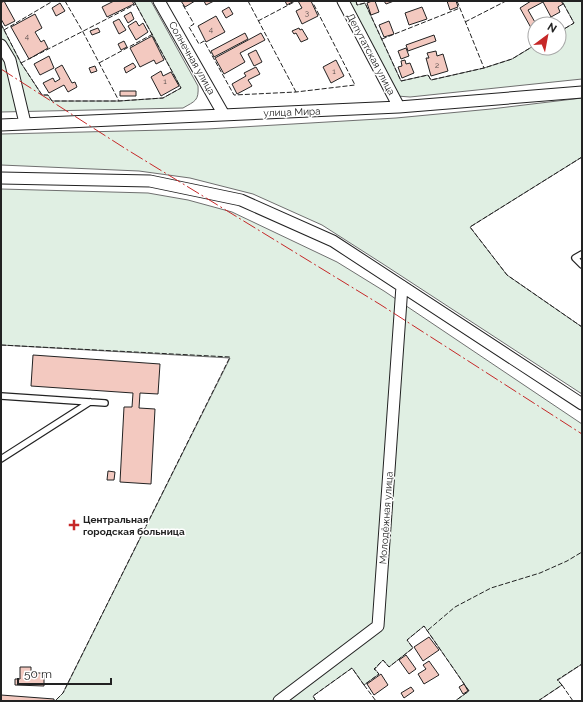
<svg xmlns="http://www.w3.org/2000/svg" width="583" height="702" font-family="Raleway,sans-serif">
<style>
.green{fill:#e0efe3;stroke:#6f6f6f}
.building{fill:#f3c9c0;stroke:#222}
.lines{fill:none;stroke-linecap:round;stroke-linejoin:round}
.service-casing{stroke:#222;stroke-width:8}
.minor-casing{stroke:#222;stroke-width:13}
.service{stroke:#fff;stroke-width:5.5}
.minor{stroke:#fff;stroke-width:11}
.fence{stroke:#222;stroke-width:1;stroke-dasharray:5 2;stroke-linecap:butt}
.power{stroke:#c62828;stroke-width:1;stroke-dasharray:14 3 2 3;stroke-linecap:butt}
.poi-dot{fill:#c62828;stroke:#fff;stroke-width:1.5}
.labels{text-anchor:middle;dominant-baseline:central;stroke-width:3;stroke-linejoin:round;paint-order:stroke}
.number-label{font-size:8px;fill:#564c4a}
.street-label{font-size:10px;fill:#222;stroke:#fff}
.poi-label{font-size:10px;font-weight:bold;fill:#222;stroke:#fff;text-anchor:start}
</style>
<rect width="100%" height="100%" fill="#fff"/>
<path class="green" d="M 134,1 L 151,1 L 198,86 C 199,101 195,101 183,108 L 1,112 L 1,24 L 21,63 L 42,95 L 48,95 L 52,101 L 119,101 L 163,98 L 181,88 Z
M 345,1 L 356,1 L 357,5 L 365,3 L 401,81 L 428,75 L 431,80 L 484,68 L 512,59 L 535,45 L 535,48 L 559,48 L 559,32 L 574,23 L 562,1 L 582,1 L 582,79 L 410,97 L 397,96 Z
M 582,98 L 582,157 L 470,227 L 507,275 L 582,327 L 582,394 L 383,264 L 322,225 L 253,194 L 190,178 L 139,171 L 1,165 L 1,134 L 207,129 L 396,118 L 491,109 Z
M 1,189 L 148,193 L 188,200 L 232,212 L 337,262 L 384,291 L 582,424 L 582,664 L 558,680 L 562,685 L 538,701 L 455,701 L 469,691 L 424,626 L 407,640 L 413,648 L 389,667 L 383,660 L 375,669 L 379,674 L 364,685 L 352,668 L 313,696 L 316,701 L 55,701 L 63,693 L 230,358 L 1,345 Z"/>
<path class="building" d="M 4,1 L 15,21 L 5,26 L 1,19 L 1,3 Z
M 114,1 L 132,1 L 134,4 L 107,17 L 102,7 Z
M 181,1 L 195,1 L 185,7 Z
M 204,1 L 214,1 L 206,5 Z
M 285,1 L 294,1 L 287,5 Z
M 298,1 L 311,1 L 318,16 L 302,24 L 296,11 L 302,8 Z
M 372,1 L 375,1 L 379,12 L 371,15 L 367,3 Z
M 384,1 L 394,1 L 386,4 Z
M 447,1 L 456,1 L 458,7 L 450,10 Z
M 531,1 L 561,1 L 563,4 L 558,7 L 560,12 L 551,17 L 543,2 L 528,10 L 536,24 L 535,35 L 520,8 Z
M 60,3 L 65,11 L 56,16 L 52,8 Z
M 229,7 L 233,14 L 226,18 L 222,11 Z
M 422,7 L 427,19 L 409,25 L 405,13 Z
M 131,12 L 134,19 L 128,23 L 124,16 Z
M 35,14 L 42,28 L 35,32 L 41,42 L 44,40 L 48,48 L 29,59 L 11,27 Z
M 216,16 L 225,32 L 206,42 L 198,26 Z
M 119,19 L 126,30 L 119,34 L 113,22 Z
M 136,21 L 139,26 L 143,23 L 148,32 L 136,40 L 128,26 Z
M 389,21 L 394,34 L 384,37 L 379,25 Z
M 98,28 L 100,32 L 92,35 L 90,31 Z
M 299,28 L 300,30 L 302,29 L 308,39 L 301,42 L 296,33 L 294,34 L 292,31 Z
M 245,33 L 248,39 L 214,57 L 211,51 Z
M 261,33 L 265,40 L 240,53 L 245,62 L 224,74 L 215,58 Z
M 434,35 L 436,41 L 408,51 L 406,45 Z
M 152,36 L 164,60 L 156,64 L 154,60 L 140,67 L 130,48 Z
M 124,41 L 127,47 L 121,50 L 118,44 Z
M 406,48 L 409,56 L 401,59 L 398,51 Z
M 256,50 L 262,62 L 254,66 L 248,54 Z
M 436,51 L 437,56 L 443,54 L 448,71 L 431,76 L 426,58 L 429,58 L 427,53 Z
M 49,56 L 54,68 L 40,75 L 34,64 Z
M 336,60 L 344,76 L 331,83 L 323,67 Z
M 405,60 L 406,64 L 410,63 L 414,73 L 402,78 L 398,67 L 402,66 L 401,61 Z
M 133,63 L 136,67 L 126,73 L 124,68 Z
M 62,65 L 72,83 L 75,82 L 77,87 L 68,92 L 64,85 L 49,93 L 43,83 L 53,78 L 55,82 L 60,79 L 55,69 Z
M 95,66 L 97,71 L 91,73 L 89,68 Z
M 256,67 L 260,74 L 248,80 L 252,86 L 237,94 L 232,84 L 246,76 L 244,73 Z
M 161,71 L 163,76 L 171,72 L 179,86 L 161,96 L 151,77 Z
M 120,91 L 136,91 L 136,96 L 120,96 Z
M 33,355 L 160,364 L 158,394 L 140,393 L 139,408 L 155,409 L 151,484 L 120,482 L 124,407 L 132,407 L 133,393 L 31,386 Z
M 108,471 L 115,472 L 114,480 L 107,480 Z
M 429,637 L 439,650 L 423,661 L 414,647 Z
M 406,655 L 416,669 L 409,674 L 399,660 Z
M 429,661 L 439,675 L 424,684 L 418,674 L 426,669 L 423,665 Z
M 20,667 L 31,667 L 31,673 L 44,673 L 44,686 L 15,685 L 15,679 L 20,679 Z
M 381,674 L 388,685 L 374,695 L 367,684 Z
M 464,684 L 468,691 L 463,694 L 459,687 Z
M 411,687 L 414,691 L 404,698 L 401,693 Z
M 1,695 L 54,699 L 54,701 L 1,701 Z"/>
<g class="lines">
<defs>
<path id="service" d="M 582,254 L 575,258 L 582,265
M 1,396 L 105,403
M 1,459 L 90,402"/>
<path id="minor" d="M 159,1 L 224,115
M 343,1 L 399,107
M 1,45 L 10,60 L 25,123
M 1,125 L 399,107 L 582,92
M 1,178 L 150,181 L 241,200 L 333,241 L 582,404
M 279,701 L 378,626 L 402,286"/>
</defs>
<use href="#service" class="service-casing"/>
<use href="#minor" class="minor-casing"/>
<use href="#service" class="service"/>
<use href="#minor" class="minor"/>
<path class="fence" d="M 65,1 L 83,32 L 119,101
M 248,1 L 296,92
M 356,1 L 357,5 L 365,3 L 401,81 L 428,75 L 431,80 L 484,68 L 512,59 L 535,45
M 457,1 L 484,68
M 183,5 L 194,24 L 189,27 L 199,44 L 204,41 L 234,95 L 296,92 L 355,85 L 313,3
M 258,21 L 296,1
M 465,22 L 506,1
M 1,24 L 21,63 L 42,95 L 48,95 L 52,101 L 119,101 L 163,98 L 181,88 L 134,1
M 4,30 L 53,1
M 559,32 L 574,23 L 563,3
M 382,39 L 460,8
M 21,63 L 136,4
M 99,63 L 153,34
M 582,157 L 470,227 L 507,275 L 582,327
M 1,345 L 230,357 L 63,693 L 55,701
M 428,630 L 455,607 L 491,588 L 540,573 L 567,561 L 582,552
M 364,685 L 376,701
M 562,685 L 573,701
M 316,701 L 313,696 L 352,668 L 364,685 L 379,674 L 374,669 L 383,660 L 389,667 L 413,648 L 407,640 L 424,626 L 469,691 L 455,701
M 538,701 L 562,685 L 557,680 L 582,664"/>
<path class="power" d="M 1,69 L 126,149 L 381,305 L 582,434"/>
</g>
<path class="poi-dot" d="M72 519h4v4h4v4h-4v4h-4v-4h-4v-4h4z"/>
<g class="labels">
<g class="number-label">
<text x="307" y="13">3</text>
<text x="211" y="29">4</text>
<text x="27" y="36">4</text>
<text x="437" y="65">2</text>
<text x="334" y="71">1</text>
<text x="165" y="81">1</text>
</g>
<g class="street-label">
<text transform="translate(371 54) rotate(62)">Депутатская улица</text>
<text transform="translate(192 58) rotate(60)">Солнечная улица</text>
<text transform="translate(292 112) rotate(-2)">улица Мира</text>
<text transform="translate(386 518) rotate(-86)">Молодёжная улица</text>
</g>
<g class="poi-label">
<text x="83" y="519">Центральная<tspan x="83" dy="12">городская больница</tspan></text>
</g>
</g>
<rect width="583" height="702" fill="none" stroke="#222222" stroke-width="4"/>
<g transform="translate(547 36) rotate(32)"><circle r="19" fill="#ffffff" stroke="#a7a7a7"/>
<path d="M0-3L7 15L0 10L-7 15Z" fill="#c62828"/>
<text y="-6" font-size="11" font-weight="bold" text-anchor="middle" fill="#222222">N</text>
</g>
<path d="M18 678v6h93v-6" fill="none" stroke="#222222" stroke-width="2"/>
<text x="24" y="678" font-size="12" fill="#222222" stroke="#ffffff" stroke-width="3" paint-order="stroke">50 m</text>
</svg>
